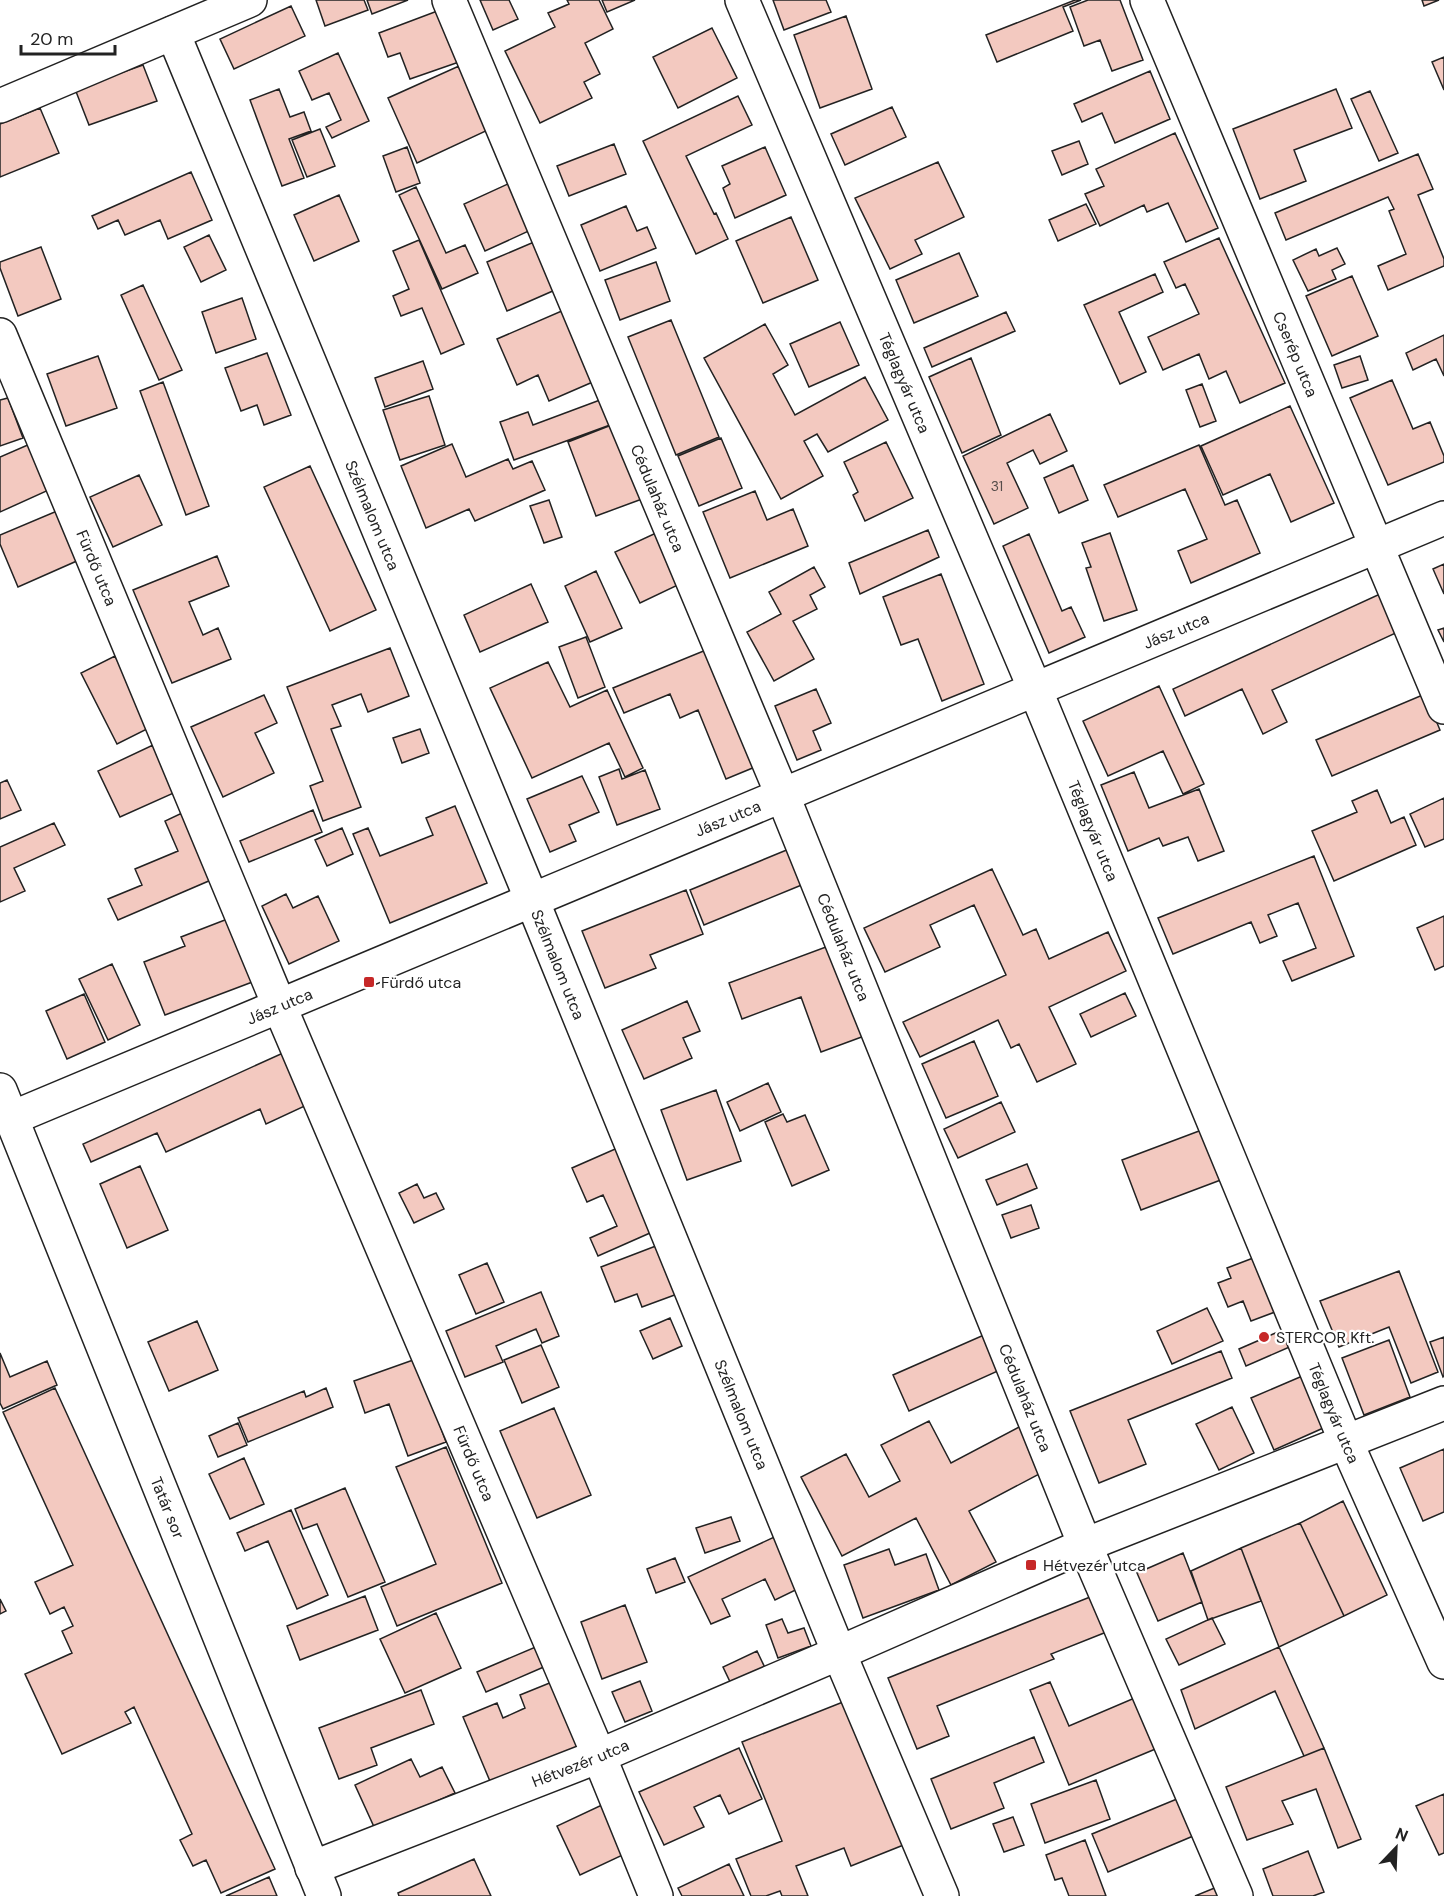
<svg xmlns="http://www.w3.org/2000/svg" width="1444" height="1896" font-family="'DM Sans',sans-serif">
<style>
.building{fill:#f3c9c0;stroke:#222;stroke-width:1.5}
.lines{fill:none;stroke-linecap:round;stroke-linejoin:round}
.minor-casing{stroke:#222;stroke-width:36}
.minor{stroke:#fff;stroke-width:33}
.poi-dot{fill:#c62828;stroke:#fff;stroke-width:2}
.labels{text-anchor:middle;dominant-baseline:central;stroke-width:4.5;stroke-linejoin:round;paint-order:stroke}
.number-label{font-size:14px;fill:#564c4a}
.street-label{font-size:16px;fill:#222;stroke:#fff}
.poi-label{font-size:16px;fill:#222;stroke:#fff;text-anchor:start}
</style>
<rect width="100%" height="100%" fill="#fff"/>
<path class="building" d="M 316,0 L 364,0 L 368,10 L 325,26 Z
M 367,0 L 408,0 L 372,14 Z
M 480,0 L 509,0 L 518,19 L 493,30 Z
M 567,0 L 599,0 L 613,29 L 585,43 L 600,74 L 584,82 L 592,98 L 540,123 L 505,51 L 555,27 L 548,13 L 569,4 Z
M 602,0 L 635,0 L 607,12 Z
M 773,0 L 826,0 L 831,12 L 784,30 Z
M 1075,0 L 1081,0 L 1063,7 L 1073,31 L 997,62 L 986,35 Z
M 1088,0 L 1120,0 L 1143,60 L 1112,71 L 1100,40 L 1084,46 L 1070,7 Z
M 1422,0 L 1439,0 L 1424,6 Z
M 291,6 L 305,36 L 234,69 L 220,39 Z
M 440,10 L 459,62 L 410,79 L 400,53 L 388,57 L 379,33 Z
M 846,16 L 872,89 L 820,108 L 794,35 Z
M 712,28 L 737,78 L 678,108 L 653,57 Z
M 338,53 L 369,121 L 332,138 L 326,127 L 341,120 L 329,93 L 312,100 L 299,71 Z
M 1444,57 L 1444,90 L 1432,62 Z
M 143,65 L 157,101 L 89,125 L 75,89 Z
M 459,66 L 488,130 L 417,163 L 388,98 Z
M 1150,71 L 1170,119 L 1115,143 L 1102,113 L 1082,122 L 1074,104 Z
M 279,89 L 290,117 L 304,112 L 311,131 L 289,139 L 304,178 L 282,186 L 250,100 Z
M 1336,89 L 1352,128 L 1294,150 L 1306,181 L 1260,199 L 1233,129 Z
M 1370,91 L 1398,153 L 1379,161 L 1351,99 Z
M 738,96 L 752,125 L 686,156 L 714,214 L 716,213 L 728,239 L 696,254 L 643,141 Z
M 892,107 L 906,137 L 845,165 L 831,134 Z
M 40,108 L 59,153 L 0,177 L 0,124 Z
M 320,129 L 335,166 L 307,177 L 292,140 Z
M 1175,133 L 1218,228 L 1186,242 L 1168,203 L 1147,212 L 1144,205 L 1100,226 L 1085,194 L 1104,186 L 1096,169 Z
M 1079,141 L 1088,164 L 1062,175 L 1052,151 Z
M 614,144 L 626,174 L 569,196 L 557,166 Z
M 407,147 L 420,183 L 396,192 L 383,156 Z
M 765,147 L 786,195 L 735,218 L 723,188 L 730,184 L 722,166 Z
M 1418,154 L 1433,189 L 1418,195 L 1444,259 L 1444,266 L 1388,290 L 1378,266 L 1406,254 L 1389,211 L 1394,209 L 1388,197 L 1286,240 L 1275,213 Z
M 938,162 L 964,217 L 915,240 L 922,254 L 890,269 L 855,198 Z
M 191,172 L 212,220 L 168,239 L 160,220 L 125,235 L 118,220 L 98,229 L 92,216 Z
M 510,183 L 531,230 L 485,251 L 464,204 Z
M 416,187 L 446,253 L 465,245 L 478,273 L 442,289 L 399,195 Z
M 339,195 L 359,241 L 314,261 L 294,215 Z
M 1086,204 L 1096,224 L 1058,241 L 1049,220 Z
M 626,206 L 637,231 L 647,227 L 656,248 L 600,271 L 581,225 Z
M 791,217 L 818,280 L 763,303 L 736,241 Z
M 209,235 L 226,270 L 201,282 L 184,247 Z
M 1219,238 L 1285,383 L 1240,403 L 1226,371 L 1209,379 L 1199,354 L 1163,370 L 1148,337 L 1199,314 L 1185,284 L 1176,288 L 1164,262 Z
M 419,240 L 464,344 L 441,354 L 422,308 L 401,316 L 393,296 L 409,289 L 393,251 Z
M 534,242 L 555,290 L 507,311 L 487,262 Z
M 41,247 L 61,299 L 18,316 L 0,268 L 0,262 Z
M 1337,248 L 1345,264 L 1332,270 L 1336,279 L 1308,291 L 1293,260 L 1316,249 L 1319,256 Z
M 959,253 L 978,296 L 914,323 L 896,280 Z
M 656,262 L 670,301 L 620,320 L 605,280 Z
M 1155,274 L 1163,292 L 1119,312 L 1146,372 L 1120,384 L 1084,305 Z
M 1352,276 L 1378,336 L 1332,356 L 1306,296 Z
M 143,285 L 182,370 L 159,380 L 121,295 Z
M 242,298 L 256,339 L 216,353 L 202,312 Z
M 564,310 L 595,381 L 549,401 L 538,375 L 517,385 L 497,339 Z
M 1006,312 L 1015,331 L 932,367 L 924,348 Z
M 671,320 L 719,437 L 676,455 L 628,337 Z
M 840,322 L 859,365 L 809,387 L 790,344 Z
M 765,324 L 788,365 L 773,374 L 795,415 L 865,377 L 888,420 L 828,452 L 817,434 L 804,441 L 823,476 L 781,499 L 704,358 Z
M 1444,335 L 1444,376 L 1436,359 L 1413,370 L 1406,353 Z
M 267,353 L 291,415 L 264,425 L 257,405 L 241,411 L 225,368 Z
M 98,356 L 117,408 L 66,426 L 47,374 Z
M 1360,356 L 1368,380 L 1342,388 L 1334,365 Z
M 971,358 L 1001,435 L 962,453 L 929,377 Z
M 423,361 L 433,389 L 385,407 L 375,378 Z
M 1392,380 L 1413,429 L 1430,422 L 1444,456 L 1444,462 L 1388,485 L 1350,398 Z
M 163,382 L 209,506 L 186,515 L 140,391 Z
M 1202,384 L 1216,421 L 1200,427 L 1186,390 Z
M 429,396 L 445,445 L 400,460 L 383,410 Z
M 8,398 L 23,438 L 0,446 L 0,400 Z
M 600,400 L 610,425 L 514,460 L 500,422 L 528,412 L 533,425 Z
M 1290,406 L 1334,503 L 1291,522 L 1270,474 L 1223,495 L 1201,446 Z
M 1050,414 L 1067,451 L 1040,464 L 1033,450 L 1007,463 L 1028,508 L 994,524 L 963,456 Z
M 614,424 L 642,499 L 596,516 L 568,442 Z
M 721,438 L 742,488 L 699,506 L 678,456 Z
M 886,442 L 913,498 L 865,521 L 853,495 L 858,492 L 844,462 Z
M 30,444 L 51,489 L 0,512 L 0,457 Z
M 452,444 L 466,477 L 508,459 L 513,469 L 532,461 L 545,490 L 475,521 L 469,509 L 426,528 L 401,466 Z
M 1199,445 L 1225,505 L 1237,500 L 1260,553 L 1191,583 L 1178,551 L 1207,539 L 1185,489 L 1118,517 L 1104,485 Z
M 1073,465 L 1088,500 L 1059,513 L 1044,478 Z
M 310,466 L 376,610 L 330,631 L 264,487 Z
M 139,475 L 162,525 L 113,547 L 90,497 Z
M 755,491 L 767,520 L 793,509 L 808,546 L 730,578 L 703,512 Z
M 549,500 L 562,537 L 544,543 L 530,506 Z
M 57,511 L 79,560 L 18,587 L 0,544 L 0,535 Z
M 928,530 L 939,557 L 860,594 L 849,563 Z
M 656,533 L 680,584 L 640,603 L 615,552 Z
M 1110,533 L 1137,610 L 1104,621 L 1086,568 L 1091,567 L 1082,543 Z
M 1029,534 L 1062,611 L 1071,607 L 1085,637 L 1049,653 L 1003,546 Z
M 217,556 L 229,586 L 189,602 L 203,635 L 218,628 L 231,659 L 172,683 L 133,590 Z
M 1444,564 L 1444,594 L 1433,569 Z
M 814,567 L 825,587 L 810,595 L 817,609 L 793,621 L 814,659 L 774,681 L 747,632 L 781,614 L 769,592 Z
M 596,571 L 622,628 L 590,642 L 565,586 Z
M 941,574 L 984,684 L 942,701 L 918,639 L 901,645 L 883,597 Z
M 531,584 L 548,622 L 480,652 L 464,615 Z
M 1380,594 L 1398,632 L 1272,690 L 1287,722 L 1263,734 L 1242,689 L 1185,716 L 1173,689 Z
M 1444,628 L 1444,642 L 1438,630 Z
M 586,637 L 605,687 L 578,698 L 559,647 Z
M 390,648 L 409,696 L 368,712 L 361,694 L 332,705 L 341,726 L 331,729 L 361,807 L 323,821 L 310,786 L 323,781 L 287,687 Z
M 706,650 L 755,767 L 726,779 L 698,710 L 680,718 L 670,694 L 624,713 L 613,688 Z
M 115,656 L 151,727 L 117,744 L 81,673 Z
M 548,662 L 570,707 L 607,690 L 643,768 L 625,777 L 609,743 L 532,778 L 490,688 Z
M 1159,686 L 1204,784 L 1183,794 L 1163,751 L 1108,776 L 1083,721 Z
M 816,689 L 831,723 L 813,731 L 821,750 L 797,760 L 775,706 Z
M 1425,694 L 1440,730 L 1332,776 L 1316,740 Z
M 264,695 L 277,723 L 255,733 L 274,773 L 223,797 L 191,727 Z
M 420,729 L 429,753 L 402,763 L 393,738 Z
M 153,745 L 176,792 L 120,817 L 98,771 Z
M 619,769 L 622,779 L 645,770 L 660,809 L 617,825 L 599,777 Z
M 1134,772 L 1149,808 L 1199,789 L 1224,851 L 1198,861 L 1188,837 L 1163,846 L 1159,838 L 1128,851 L 1101,785 Z
M 582,776 L 599,812 L 569,825 L 576,841 L 550,852 L 527,799 Z
M 7,780 L 21,810 L 0,819 L 0,783 Z
M 1377,790 L 1391,823 L 1404,817 L 1416,845 L 1334,881 L 1312,831 L 1357,812 L 1352,801 Z
M 1444,798 L 1444,839 L 1425,847 L 1410,814 Z
M 455,806 L 487,883 L 390,923 L 353,834 L 368,828 L 380,856 L 433,835 L 426,818 Z
M 313,810 L 322,832 L 249,862 L 240,841 Z
M 182,813 L 211,880 L 118,920 L 108,899 L 142,885 L 135,869 L 178,851 L 165,821 Z
M 54,823 L 65,845 L 14,868 L 25,891 L 0,902 L 0,847 Z
M 342,828 L 353,854 L 327,866 L 315,840 Z
M 789,849 L 804,884 L 704,925 L 690,890 Z
M 1314,856 L 1354,956 L 1292,981 L 1283,961 L 1316,948 L 1298,903 L 1268,915 L 1277,936 L 1260,943 L 1251,922 L 1173,954 L 1158,918 Z
M 992,869 L 1023,935 L 1036,929 L 1049,959 L 1108,932 L 1126,971 L 1049,1007 L 1076,1064 L 1037,1082 L 1019,1044 L 1011,1048 L 998,1020 L 920,1057 L 903,1022 L 1006,975 L 974,905 L 930,925 L 940,947 L 885,972 L 864,928 Z
M 686,890 L 703,934 L 650,955 L 656,968 L 605,988 L 582,931 Z
M 286,894 L 293,908 L 318,896 L 339,941 L 289,964 L 262,906 Z
M 1444,916 L 1444,966 L 1435,970 L 1417,928 Z
M 230,918 L 255,981 L 165,1015 L 144,962 L 185,946 L 181,937 Z
M 834,944 L 867,1035 L 821,1052 L 801,997 L 742,1019 L 729,983 Z
M 112,964 L 140,1025 L 108,1040 L 79,979 Z
M 1125,993 L 1136,1016 L 1091,1037 L 1080,1014 Z
M 84,994 L 105,1042 L 67,1059 L 46,1011 Z
M 687,1001 L 700,1031 L 683,1038 L 692,1058 L 644,1079 L 622,1030 Z
M 974,1041 L 998,1096 L 946,1118 L 922,1064 Z
M 283,1053 L 307,1105 L 266,1124 L 260,1109 L 166,1152 L 157,1133 L 91,1162 L 83,1144 Z
M 768,1083 L 781,1112 L 740,1131 L 727,1102 Z
M 716,1090 L 741,1161 L 687,1180 L 661,1110 Z
M 1001,1102 L 1015,1132 L 958,1158 L 944,1129 Z
M 783,1114 L 787,1122 L 805,1115 L 829,1170 L 792,1186 L 765,1122 Z
M 1207,1128 L 1226,1178 L 1141,1210 L 1122,1160 Z
M 622,1146 L 659,1229 L 598,1256 L 590,1238 L 617,1226 L 603,1195 L 587,1202 L 572,1168 Z
M 1027,1164 L 1037,1188 L 997,1205 L 986,1180 Z
M 140,1166 L 168,1230 L 127,1248 L 100,1184 Z
M 417,1184 L 424,1198 L 436,1193 L 444,1209 L 414,1223 L 399,1193 Z
M 1031,1205 L 1039,1228 L 1011,1238 L 1002,1215 Z
M 661,1244 L 680,1293 L 642,1307 L 637,1294 L 615,1302 L 601,1267 Z
M 1261,1255 L 1283,1309 L 1251,1321 L 1243,1301 L 1228,1307 L 1218,1283 L 1231,1278 L 1227,1268 Z
M 487,1263 L 504,1302 L 476,1314 L 459,1275 Z
M 1399,1271 L 1438,1372 L 1411,1383 L 1389,1327 L 1339,1347 L 1320,1301 Z
M 541,1292 L 559,1336 L 542,1343 L 536,1329 L 496,1346 L 503,1362 L 465,1377 L 446,1331 Z
M 1207,1308 L 1223,1341 L 1172,1364 L 1157,1331 Z
M 670,1318 L 682,1346 L 653,1359 L 640,1331 Z
M 197,1321 L 218,1370 L 169,1391 L 148,1342 Z
M 1287,1328 L 1294,1345 L 1246,1366 L 1239,1349 Z
M 993,1331 L 1009,1366 L 909,1411 L 893,1375 Z
M 1444,1337 L 1444,1376 L 1443,1377 L 1430,1342 Z
M 1389,1340 L 1410,1397 L 1364,1415 L 1342,1358 Z
M 541,1345 L 559,1387 L 522,1403 L 504,1360 Z
M 1221,1351 L 1232,1378 L 1128,1420 L 1146,1464 L 1099,1483 L 1070,1411 Z
M 0,1353 L 10,1377 L 47,1361 L 57,1385 L 3,1409 L 0,1403 Z
M 416,1359 L 446,1442 L 408,1456 L 389,1404 L 365,1413 L 354,1381 Z
M 1307,1374 L 1330,1425 L 1274,1450 L 1251,1398 Z
M 55,1388 L 275,1869 L 221,1893 L 206,1860 L 193,1866 L 180,1840 L 192,1834 L 134,1707 L 125,1712 L 131,1723 L 62,1754 L 25,1674 L 72,1653 L 62,1631 L 73,1626 L 64,1607 L 50,1614 L 35,1582 L 73,1565 L 3,1412 Z
M 326,1388 L 333,1407 L 248,1442 L 238,1418 L 304,1391 L 306,1397 Z
M 1232,1407 L 1254,1453 L 1219,1470 L 1196,1424 Z
M 554,1408 L 591,1495 L 537,1518 L 500,1431 Z
M 929,1421 L 951,1463 L 1021,1426 L 1045,1471 L 969,1511 L 996,1562 L 951,1585 L 916,1518 L 842,1556 L 801,1477 L 846,1454 L 869,1497 L 900,1481 L 881,1445 Z
M 238,1423 L 247,1445 L 218,1457 L 209,1436 Z
M 446,1447 L 502,1583 L 397,1626 L 381,1587 L 436,1564 L 396,1467 Z
M 1444,1449 L 1444,1512 L 1423,1521 L 1400,1468 Z
M 244,1458 L 264,1504 L 230,1519 L 209,1474 Z
M 345,1488 L 385,1582 L 348,1597 L 317,1524 L 303,1529 L 295,1509 Z
M 1343,1501 L 1387,1595 L 1344,1616 L 1300,1523 Z
M 291,1510 L 328,1595 L 297,1609 L 268,1541 L 245,1551 L 237,1533 Z
M 731,1517 L 740,1541 L 705,1553 L 696,1528 Z
M 1300,1523 L 1344,1616 L 1279,1647 L 1241,1548 Z
M 783,1533 L 808,1584 L 775,1600 L 765,1579 L 722,1599 L 730,1616 L 711,1624 L 688,1577 Z
M 1241,1548 L 1261,1601 L 1208,1620 L 1191,1571 Z
M 889,1549 L 895,1565 L 926,1554 L 939,1590 L 863,1618 L 844,1565 Z
M 1183,1553 L 1202,1602 L 1158,1621 L 1137,1573 Z
M 675,1558 L 685,1582 L 656,1593 L 647,1569 Z
M 1095,1595 L 1109,1631 L 1051,1654 L 1054,1659 L 937,1706 L 949,1736 L 917,1749 L 888,1678 Z
M 365,1596 L 378,1630 L 300,1660 L 287,1626 Z
M 0,1599 L 6,1611 L 0,1614 Z
M 625,1605 L 647,1662 L 602,1679 L 581,1622 Z
M 436,1613 L 461,1668 L 405,1693 L 380,1639 Z
M 1212,1618 L 1225,1644 L 1179,1665 L 1166,1639 Z
M 782,1619 L 788,1633 L 804,1628 L 811,1646 L 778,1658 L 766,1625 Z
M 538,1646 L 546,1666 L 486,1692 L 477,1672 Z
M 1279,1647 L 1324,1748 L 1304,1756 L 1275,1691 L 1195,1729 L 1181,1690 Z
M 757,1651 L 767,1672 L 733,1688 L 723,1667 Z
M 640,1681 L 652,1711 L 625,1722 L 612,1692 Z
M 552,1682 L 580,1749 L 492,1786 L 463,1717 L 497,1703 L 503,1718 L 525,1708 L 520,1695 Z
M 1050,1682 L 1069,1726 L 1144,1694 L 1165,1745 L 1069,1785 L 1030,1690 Z
M 421,1690 L 434,1724 L 371,1748 L 377,1765 L 339,1779 L 319,1728 Z
M 848,1700 L 906,1844 L 851,1866 L 844,1848 L 796,1866 L 808,1896 L 782,1896 L 780,1891 L 766,1896 L 751,1896 L 736,1859 L 782,1841 L 742,1742 Z
M 1034,1737 L 1044,1762 L 994,1783 L 1004,1808 L 951,1829 L 931,1779 Z
M 739,1748 L 762,1799 L 729,1814 L 720,1795 L 694,1807 L 704,1827 L 664,1845 L 639,1792 Z
M 1324,1748 L 1361,1839 L 1338,1848 L 1316,1789 L 1282,1801 L 1293,1824 L 1247,1840 L 1226,1787 Z
M 411,1759 L 420,1777 L 442,1767 L 455,1793 L 375,1829 L 355,1785 Z
M 1096,1780 L 1110,1819 L 1045,1843 L 1031,1804 Z
M 1189,1794 L 1205,1831 L 1108,1872 L 1092,1834 Z
M 1444,1794 L 1444,1853 L 1439,1855 L 1416,1806 Z
M 604,1804 L 627,1853 L 580,1875 L 557,1826 Z
M 1013,1817 L 1024,1845 L 1004,1852 L 993,1824 Z
M 1085,1840 L 1106,1896 L 1069,1896 L 1062,1878 L 1055,1880 L 1046,1855 Z
M 1308,1851 L 1324,1892 L 1313,1896 L 1273,1896 L 1263,1869 Z
M 474,1859 L 491,1896 L 399,1896 L 398,1893 Z
M 729,1864 L 744,1896 L 682,1896 L 678,1888 Z
M 269,1877 L 277,1896 L 226,1896 Z
M 1217,1887 L 1221,1896 L 1195,1896 Z"/>
<g class="lines">
<defs>
<g id="minor">
<path id="s1" d="M 449,0 L 782,794 L 1085,1545 L 1236,1896"/>
<path id="s2" d="M 742,0 L 1035,689 L 1346,1442 L 1444,1662"/>
<path id="s3" d="M 1147,0 L 1444,707"/>
<path id="s4" d="M 173,33 L 532,900 L 839,1653 L 942,1896"/>
<path d="M 0,106 L 250,0"/>
<path id="s5" d="M 0,335 L 279,1005 L 599,1756 L 656,1896"/>
<path id="s6" d="M 0,1090 L 324,1896"/>
<path id="s7" d="M 12,1118 L 1444,518"/>
<path id="s8" d="M 312,1868 L 599,1756 L 839,1653 L 1085,1545 L 1444,1403"/>
</g>
</defs>
<use href="#minor" class="minor-casing"/>
<use href="#minor" class="minor"/>
</g>
<g class="poi-dot">
<rect x="363" y="976" width="12" height="12" rx="3"/>
<circle cx="1264" cy="1337" r="6"/>
<rect x="1025" y="1559" width="12" height="12" rx="3"/>
</g>
<g class="labels">
<g class="number-label">
<text x="997" y="486">31</text>
</g>
<g class="street-label">
<text stroke="none"><textPath href="#s3" startOffset="384">Cserép utca</textPath></text>
<text stroke="none"><textPath href="#s2" startOffset="416">Téglagyár utca</textPath></text>
<text stroke="none"><textPath href="#s1" startOffset="540">Cédulaház utca</textPath></text>
<text stroke="none"><textPath href="#s4" startOffset="522">Szélmalom utca</textPath></text>
<text stroke="none"><textPath href="#s5" startOffset="252">Fürdő utca</textPath></text>
<text stroke="none"><textPath href="#s7" startOffset="1262">Jász utca</textPath></text>
<text stroke="none"><textPath href="#s7" startOffset="776">Jász utca</textPath></text>
<text stroke="none"><textPath href="#s2" startOffset="902">Téglagyár utca</textPath></text>
<text stroke="none"><textPath href="#s1" startOffset="1026">Cédulaház utca</textPath></text>
<text stroke="none"><textPath href="#s4" startOffset="1008">Szélmalom utca</textPath></text>
<text stroke="none"><textPath href="#s7" startOffset="290">Jász utca</textPath></text>
<text stroke="none"><textPath href="#s1" startOffset="1512">Cédulaház utca</textPath></text>
<text stroke="none"><textPath href="#s2" startOffset="1532">Téglagyár utca</textPath></text>
<text stroke="none"><textPath href="#s4" startOffset="1494">Szélmalom utca</textPath></text>
<text stroke="none"><textPath href="#s5" startOffset="1224">Fürdő utca</textPath></text>
<text stroke="none"><textPath href="#s6" startOffset="450">Tatár sor</textPath></text>
<text stroke="none"><textPath href="#s8" startOffset="288">Hétvezér utca</textPath></text>
</g>
<g class="poi-label">
<text x="381" y="982">Fürdő utca</text>
<text x="1276" y="1337">STERCOR Kft.</text>
<text x="1043" y="1565">Hétvezér utca</text>
</g>
</g>
<g transform="translate(1396 1848) rotate(23)" stroke="#ffffff" stroke-width="4.5" paint-order="stroke">
<path d="M0-4.5L10 22L0 15L-10 22Z" fill="#222222"/>
<text y="-9" font-size="16" font-weight="bold" text-anchor="middle" fill="#222222">N</text>
</g>
<path d="M21 45v9h94v-9" fill="none" stroke="#222222" stroke-width="3"/>
<text x="30" y="45" font-size="18" fill="#222222" stroke="#ffffff" stroke-width="4.5" paint-order="stroke">20 m</text>
</svg>
